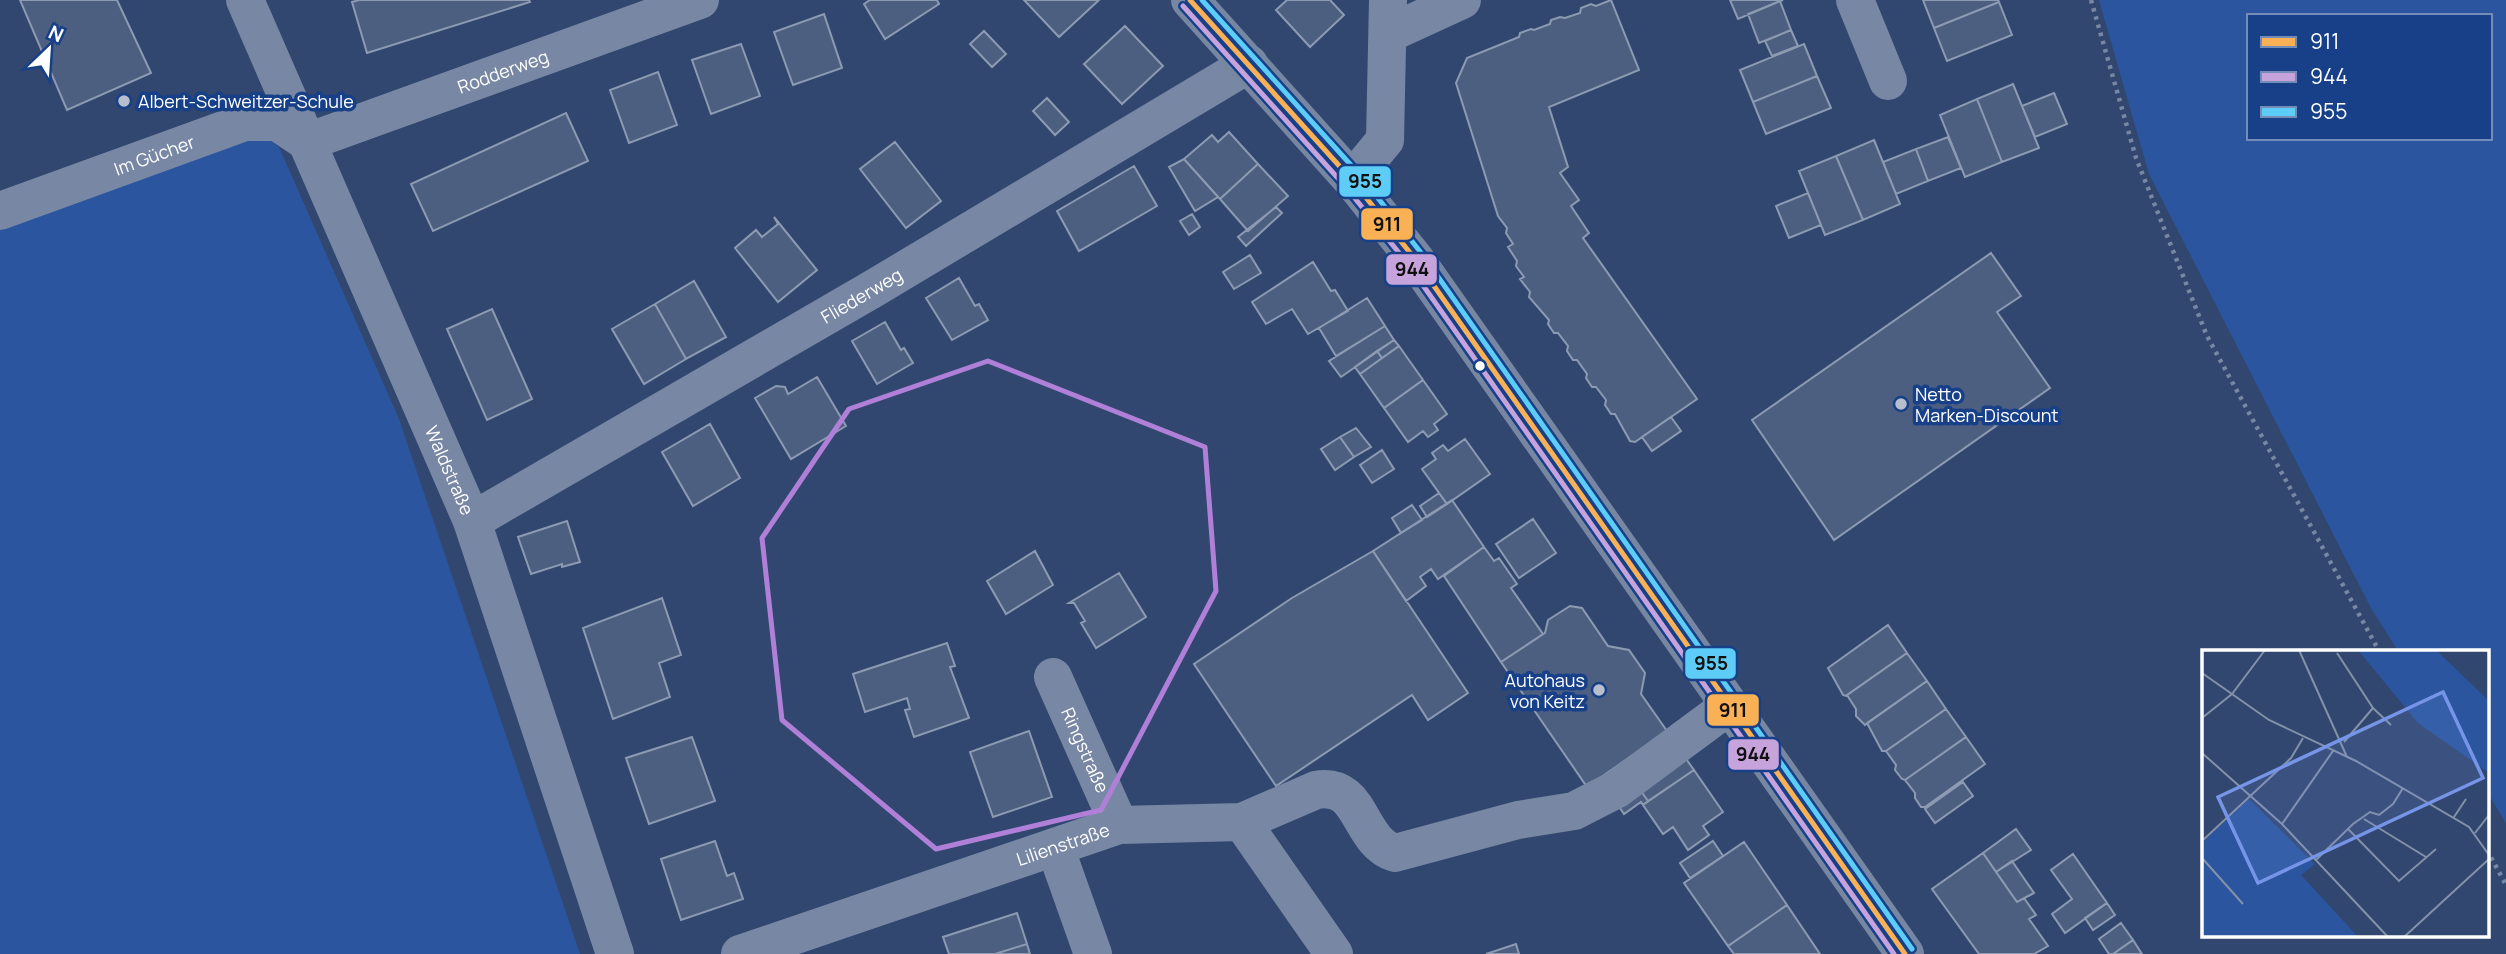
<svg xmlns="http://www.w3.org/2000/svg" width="2506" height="954" font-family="Manrope,sans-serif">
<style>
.green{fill:#2b569f;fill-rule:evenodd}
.building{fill:#4d5f80;stroke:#8c9ab2;stroke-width:2}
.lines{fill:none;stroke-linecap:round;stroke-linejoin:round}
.path{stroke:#7888a4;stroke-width:4.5;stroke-dasharray:3.5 5;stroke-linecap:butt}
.minor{stroke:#7888a4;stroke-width:38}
.major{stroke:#7787a2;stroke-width:38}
.bus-1-casing{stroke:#174089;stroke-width:10}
.bus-2-casing{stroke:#174089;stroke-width:10}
.bus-3-casing{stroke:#174089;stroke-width:10}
.bus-1{stroke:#fab055;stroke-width:5}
.bus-2{stroke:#c7a3dc;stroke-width:5}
.bus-3{stroke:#5dccf6;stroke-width:5}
.marked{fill:none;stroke:#b080d9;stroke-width:5;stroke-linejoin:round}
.poi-dot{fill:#b7bfcd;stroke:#174089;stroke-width:2.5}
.bus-dot{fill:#fff;stroke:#174089;stroke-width:2.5}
.labels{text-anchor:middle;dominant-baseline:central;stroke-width:7;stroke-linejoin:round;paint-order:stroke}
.street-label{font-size:18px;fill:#fff;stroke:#174089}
.poi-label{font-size:18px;fill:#fff;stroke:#174089;text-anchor:start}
.inset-road{fill:none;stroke:#8391a9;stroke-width:2}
.view{fill:#7795e8;fill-opacity:0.15;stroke:#7795e8;stroke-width:3.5}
.inset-edge{fill:none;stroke:#fff;stroke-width:3.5}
.line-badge{stroke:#174089;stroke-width:2.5}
.pale-badge-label{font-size:19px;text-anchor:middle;font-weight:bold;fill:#111}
</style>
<rect width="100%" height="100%" fill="#31476f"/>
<path class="green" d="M 2099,0 L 2506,0 L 2506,823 L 2487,792 L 2487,651 L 2398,651 L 2371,608 L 2149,174 ZM 2249,16 L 2490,16 L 2490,138 L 2249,138 Z
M 240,136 L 267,138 L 279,147 L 399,419 L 580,954 L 0,954 L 0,224 Z"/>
<path class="building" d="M 20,0 L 117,0 L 151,73 L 67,110 Z
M 359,0 L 529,0 L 530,2 L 367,53 L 352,2 Z
M 870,0 L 937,0 L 939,4 L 885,39 L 864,4 Z
M 1024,0 L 1099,0 L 1059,37 Z
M 1287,0 L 1330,0 L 1344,15 L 1310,47 L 1276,10 Z
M 1611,0 L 1639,70 L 1549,107 L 1568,167 L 1560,173 L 1579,200 L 1571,206 L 1589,233 L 1583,238 L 1697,399 L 1635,442 L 1630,441 L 1615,414 L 1611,414 L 1605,405 L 1606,400 L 1596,387 L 1592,387 L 1586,378 L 1587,374 L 1577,360 L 1573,360 L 1567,351 L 1568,346 L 1558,333 L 1554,333 L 1548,324 L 1549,320 L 1529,297 L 1530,292 L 1520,279 L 1524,277 L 1516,266 L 1517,261 L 1508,247 L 1513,244 L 1506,233 L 1507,228 L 1498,216 L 1456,83 L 1467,58 L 1519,37 L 1520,33 L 1531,29 L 1534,30 L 1550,24 L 1551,20 L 1560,17 L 1565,18 L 1580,13 L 1581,8 L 1591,4 L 1596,6 Z
M 1730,0 L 1783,0 L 1738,19 Z
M 1923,0 L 1998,0 L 1999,2 L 1934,28 Z
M 1780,1 L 1791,30 L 1759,43 L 1748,14 Z
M 1999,2 L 2012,35 L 1947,61 L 1934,28 Z
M 824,14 L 842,68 L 793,85 L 774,32 Z
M 1125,26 L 1163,66 L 1122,104 L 1084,64 Z
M 1791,30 L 1798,46 L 1772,56 L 1765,41 Z
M 984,31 L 1006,54 L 992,67 L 970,44 Z
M 741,44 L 760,96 L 711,114 L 692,60 Z
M 1804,44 L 1817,76 L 1753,102 L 1740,70 Z
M 658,72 L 677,125 L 629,143 L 610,90 Z
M 1817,76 L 1831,108 L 1766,134 L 1753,102 Z
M 2013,84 L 2039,148 L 2002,162 L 1977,99 Z
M 2054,93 L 2067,124 L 2035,137 L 2022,106 Z
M 1047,98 L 1069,122 L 1055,135 L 1033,111 Z
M 1977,99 L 2002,162 L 1965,177 L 1940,115 Z
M 566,113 L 588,161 L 433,231 L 411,184 Z
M 1229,132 L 1258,164 L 1220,199 L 1184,159 L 1212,135 L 1218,142 Z
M 1948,137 L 1961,168 L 1928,181 L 1916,149 Z
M 1874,140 L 1900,204 L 1863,220 L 1836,156 Z
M 895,142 L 941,201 L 906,228 L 860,169 Z
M 1916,149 L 1928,181 L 1896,194 L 1883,162 Z
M 1836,156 L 1863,220 L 1825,235 L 1799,171 Z
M 1184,159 L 1218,197 L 1195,211 L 1169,167 Z
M 1258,164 L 1288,196 L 1248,231 L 1220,199 Z
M 1134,166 L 1157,206 L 1079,251 L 1057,211 Z
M 1808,193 L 1821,225 L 1789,238 L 1776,206 Z
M 1276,207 L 1282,213 L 1246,246 L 1238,237 Z
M 1192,214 L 1200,227 L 1189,235 L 1180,221 Z
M 774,217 L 817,270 L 778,302 L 735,248 L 756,230 L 762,237 L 778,224 Z
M 1991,253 L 2021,296 L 1997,312 L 2050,388 L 1834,540 L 1752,420 Z
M 1250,255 L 1261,273 L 1234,289 L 1223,272 Z
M 1313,262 L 1331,291 L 1335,290 L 1348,311 L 1308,334 L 1292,309 L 1266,324 L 1252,302 Z
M 959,278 L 975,306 L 979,304 L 988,320 L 952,340 L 926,298 Z
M 694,281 L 726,337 L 686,359 L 655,304 Z
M 1367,298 L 1385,326 L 1336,356 L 1319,328 Z
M 655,304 L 686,359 L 644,384 L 612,329 Z
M 492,309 L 532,399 L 487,420 L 447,329 Z
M 885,322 L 901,350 L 904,348 L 913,363 L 877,384 L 852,341 Z
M 1385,326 L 1394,340 L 1341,377 L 1329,361 Z
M 1394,340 L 1399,346 L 1382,358 L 1377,351 Z
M 1399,346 L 1423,380 L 1384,408 L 1360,374 Z
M 1377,351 L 1382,358 L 1360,374 L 1355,367 Z
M 817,377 L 846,426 L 791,459 L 755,398 L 776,386 L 785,387 L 788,394 Z
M 1423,380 L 1447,414 L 1434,424 L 1438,430 L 1428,437 L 1423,431 L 1408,442 L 1384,408 Z
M 1671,417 L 1681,431 L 1652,451 L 1642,437 Z
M 710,424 L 740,478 L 693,506 L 662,452 Z
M 1356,428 L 1371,447 L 1354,457 L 1340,437 Z
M 1340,437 L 1354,457 L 1335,470 L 1321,449 Z
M 1465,439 L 1490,474 L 1447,504 L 1422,469 L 1436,459 L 1432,453 L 1443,445 L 1448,451 Z
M 1382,450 L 1394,469 L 1372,483 L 1360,465 Z
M 1439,493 L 1447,504 L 1427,517 L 1420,506 Z
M 1452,500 L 1484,547 L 1438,579 L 1431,569 L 1420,577 L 1426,586 L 1406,601 L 1373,551 Z
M 1412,505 L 1422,520 L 1401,533 L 1392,518 Z
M 1533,519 L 1556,553 L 1519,578 L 1496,544 Z
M 567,521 L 580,562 L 562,567 L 562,564 L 531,574 L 518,537 Z
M 1484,547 L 1494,561 L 1499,558 L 1517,584 L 1511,588 L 1543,634 L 1501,662 L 1444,576 Z
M 1035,551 L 1053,585 L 1006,614 L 987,581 Z
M 1373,551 L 1468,693 L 1428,720 L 1412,695 L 1276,786 L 1194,664 L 1292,598 Z
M 1119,573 L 1146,617 L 1096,648 L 1081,623 L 1085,621 L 1074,603 L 1069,603 Z
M 662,598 L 681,655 L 659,663 L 670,697 L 613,719 L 583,628 Z
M 1570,606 L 1582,608 L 1608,646 L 1629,650 L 1645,673 L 1641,694 L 1667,731 L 1587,787 L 1501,662 L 1545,633 L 1548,620 Z
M 1888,625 L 1907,653 L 1846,696 L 1843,695 L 1828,668 Z
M 947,643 L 955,666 L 950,667 L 969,718 L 914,737 L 905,710 L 910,709 L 907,698 L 865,712 L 853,674 Z
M 1907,653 L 1927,681 L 1865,725 L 1856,716 L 1856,709 L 1847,695 Z
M 1927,681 L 1946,709 L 1886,751 L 1882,751 L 1867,723 Z
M 1946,709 L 1966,737 L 1905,780 L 1902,779 L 1895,770 L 1896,765 L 1886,751 Z
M 1029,731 L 1052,797 L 993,817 L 970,752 Z
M 692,737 L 715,801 L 649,824 L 626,758 Z
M 1966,737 L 1985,764 L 1925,807 L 1921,807 L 1915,798 L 1915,793 L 1905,780 Z
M 1684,756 L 1694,770 L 1648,801 L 1638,787 Z
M 1694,770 L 1723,812 L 1703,826 L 1709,835 L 1688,850 L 1673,827 L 1663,834 L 1643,805 Z
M 1963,782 L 1973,796 L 1935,823 L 1925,809 Z
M 1638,787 L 1648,801 L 1643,805 L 1641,802 L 1624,814 L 1616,802 Z
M 2016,829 L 2031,850 L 1996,872 L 1983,853 Z
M 715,841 L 727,876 L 734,873 L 743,899 L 681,920 L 661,859 Z
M 1713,841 L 1723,856 L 1690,878 L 1680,863 Z
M 1744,842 L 1787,905 L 1728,946 L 1684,883 Z
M 1983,853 L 2017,902 L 2024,898 L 2036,915 L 2029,919 L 2048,946 L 2034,954 L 1979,954 L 1932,889 Z
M 2073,854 L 2107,903 L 2065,933 L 2052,914 L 2072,899 L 2051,870 Z
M 2012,861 L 2034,893 L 2017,902 L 1996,872 Z
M 2107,903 L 2115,915 L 2093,930 L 2085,918 Z
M 1787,905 L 1820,954 L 1734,954 L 1728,946 Z
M 1017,913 L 1027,944 L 995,954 L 949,954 L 943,937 Z
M 2121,923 L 2133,940 L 2113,954 L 2109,954 L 2099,939 Z
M 2133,940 L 2142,954 L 2113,954 Z
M 1027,944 L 1030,954 L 995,954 Z
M 1516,944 L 1519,954 L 1486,954 Z"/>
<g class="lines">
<path class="path" d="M 2091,0 L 2136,158 L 2207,336 L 2379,651
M 2487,850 L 2506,885"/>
<g class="minor">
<path id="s1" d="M 245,0 L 472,521 L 615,954"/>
<path d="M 1855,0 L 1888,81"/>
<path d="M 1388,34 L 1462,0"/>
<path d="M 1352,180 L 1385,140 L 1388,0"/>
<path id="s2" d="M 0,211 L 245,122 L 277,122 L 307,142 L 700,0"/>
<path id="s3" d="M 472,521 L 871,290 L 1249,64"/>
<path id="s4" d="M 1053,677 L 1119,825"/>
<path d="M 1242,822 L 1334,954"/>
<path d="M 1055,847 L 1093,954"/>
<path id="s5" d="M 740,954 L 1119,825 L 1242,822 L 1316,790 C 1363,781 1357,841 1395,853 L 1518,820 L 1574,811 L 1617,789 L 1729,706"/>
</g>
<path class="major" d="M 1190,0 L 1352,180 L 1415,259 L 1905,954"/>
<defs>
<path id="bus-1" d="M 1190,0 L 1352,180 L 1415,259 L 1905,954"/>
<path id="bus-2" d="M 1183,6 L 1345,186 L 1408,264 L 1894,954"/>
<path id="bus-3" d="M 1202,0 L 1359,174 L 1422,254 L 1912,949"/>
</defs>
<use href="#bus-1" class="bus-1-casing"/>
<use href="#bus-2" class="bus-2-casing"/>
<use href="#bus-3" class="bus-3-casing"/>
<use href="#bus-1" class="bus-1"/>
<use href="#bus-2" class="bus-2"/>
<use href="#bus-3" class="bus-3"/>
</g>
<path class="marked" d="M 988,361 L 1205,447 L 1216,591 L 1101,810 L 936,849 L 782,720 L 762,538 L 849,409 Z"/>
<g class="poi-dot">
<circle cx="124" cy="101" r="7"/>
<circle cx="1901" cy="404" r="7"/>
<circle cx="1599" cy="690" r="7"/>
</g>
<circle class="bus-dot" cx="1480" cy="366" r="6"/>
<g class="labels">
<g class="street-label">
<text stroke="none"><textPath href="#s2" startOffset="537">Rodderweg</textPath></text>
<text stroke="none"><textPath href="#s2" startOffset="164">Im Gücher</textPath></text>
<text stroke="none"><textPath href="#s3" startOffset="450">Fliederweg</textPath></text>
<text stroke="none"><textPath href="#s1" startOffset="513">Waldstraße</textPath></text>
<text stroke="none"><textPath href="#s4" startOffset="80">Ringstraße</textPath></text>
<text stroke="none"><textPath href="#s5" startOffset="341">Lilienstraße</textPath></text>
</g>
<g class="poi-label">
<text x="138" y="101">Albert-Schweitzer-Schule</text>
<text x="1915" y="394">Netto<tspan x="1915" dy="21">Marken-Discount</tspan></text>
<text x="1585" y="680" text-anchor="end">Autohaus<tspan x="1585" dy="21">von Keitz</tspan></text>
</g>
</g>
<g transform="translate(2202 650)">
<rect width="287" height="287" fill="#31476f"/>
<path d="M 156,0 L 234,0 L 287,51 L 287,123 L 216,73 ZM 47,149 L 113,214 L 99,225 L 156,287 L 0,287 L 0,193 Z" fill="#2b569f"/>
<path class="inset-road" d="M 97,0 L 145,107M 135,3 L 171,58 L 189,75M 0,23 L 67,70 L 154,111 L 267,177 L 287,205M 0,68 L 30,44 L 63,0M 142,92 L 171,58M 0,103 L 80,174 L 186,287M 252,167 L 264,149M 162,169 L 224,207M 80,174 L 131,101M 146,179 L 197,231 L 234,199M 273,183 L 287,165M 0,191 L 89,108 L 101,88M 0,208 L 41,254M 114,210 L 151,174 L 168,162 L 177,165 L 191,154 L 201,138M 202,287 L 287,209"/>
<path class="view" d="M 241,42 L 281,128 L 56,233 L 16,147 Z"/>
<rect width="287" height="287" class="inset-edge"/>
</g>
<g class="line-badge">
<rect x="1338" y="165" width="54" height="33" rx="7" fill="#5dccf6"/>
<rect x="1360" y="207" width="54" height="34" rx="7" fill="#fab055"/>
<rect x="1385" y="253" width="53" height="33" rx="7" fill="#c7a3dc"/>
<rect x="1684" y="647" width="53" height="33" rx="7" fill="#5dccf6"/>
<rect x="1706" y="693" width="54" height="34" rx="7" fill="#fab055"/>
<rect x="1727" y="738" width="53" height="33" rx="7" fill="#c7a3dc"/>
</g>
<g class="pale-badge-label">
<text x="1365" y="188">955</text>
<text x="1387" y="231">911</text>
<text x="1412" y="276">944</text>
<text x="1711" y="670">955</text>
<text x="1733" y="717">911</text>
<text x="1753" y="761">944</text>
</g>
<rect x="2247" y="14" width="245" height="126" fill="#174089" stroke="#748cb8" stroke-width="2"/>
<rect x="2261" y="37" width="35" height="10" fill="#fab055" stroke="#748cb8" stroke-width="2"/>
<text x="2310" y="49" font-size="21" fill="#ffffff">911</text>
<rect x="2261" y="72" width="35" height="10" fill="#c7a3dc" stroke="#748cb8" stroke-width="2"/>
<text x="2310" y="84" font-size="21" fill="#ffffff">944</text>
<rect x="2261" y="107" width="35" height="10" fill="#5dccf6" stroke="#748cb8" stroke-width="2"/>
<text x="2310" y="119" font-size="21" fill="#ffffff">955</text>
<g transform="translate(49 49) rotate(25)" stroke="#174089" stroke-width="5" paint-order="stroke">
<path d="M0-5L12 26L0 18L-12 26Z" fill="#ffffff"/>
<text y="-10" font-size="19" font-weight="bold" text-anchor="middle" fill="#ffffff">N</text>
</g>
</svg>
